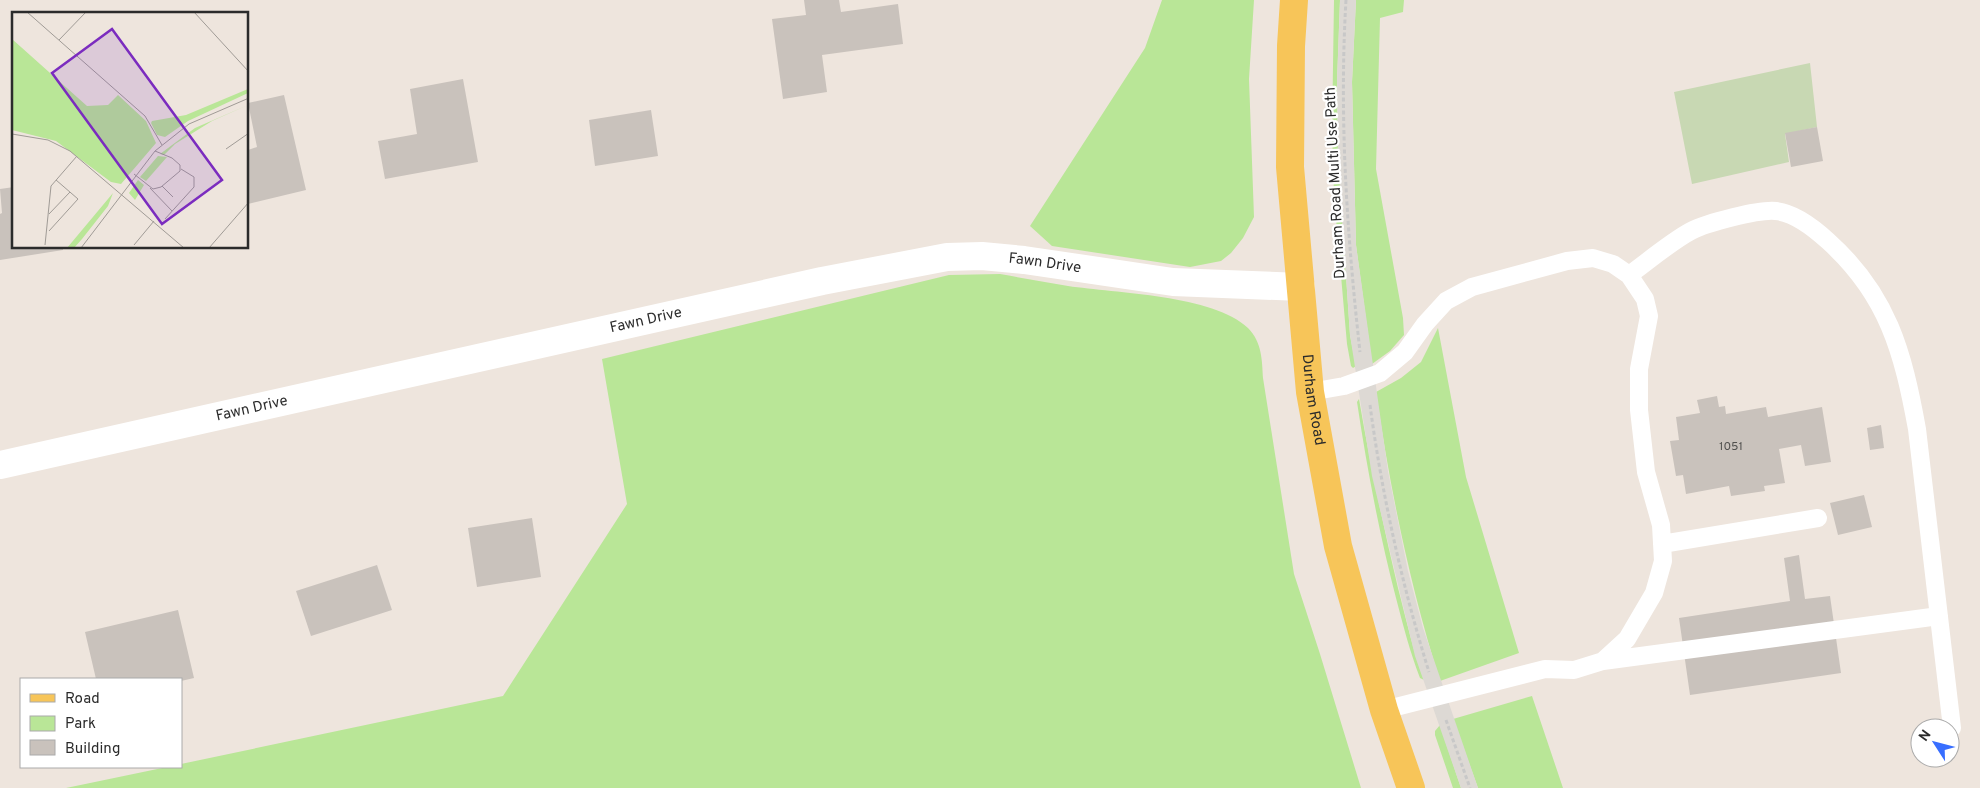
<svg xmlns="http://www.w3.org/2000/svg" width="1980" height="788" font-family="Overpass,sans-serif">
<style>
.green{fill:#b9e697}
.cemetery{fill:#c8d8b3}
.plaza{fill:#ddd9d4}
.building{fill:#c9c2bc}
.lines{fill:none;stroke-linecap:round;stroke-linejoin:round}
.path{stroke:#c8c8c8;stroke-width:3;stroke-dasharray:4 2.5;stroke-linecap:butt}
.service{stroke:#fff;stroke-width:18}
.minor{stroke:#fff;stroke-width:28}
.primary{stroke:#f7c559;stroke-width:28}
.labels{text-anchor:middle;dominant-baseline:central;stroke-width:4.5;stroke-linejoin:round;paint-order:stroke}
.number-label{font-size:12px;fill:#52514f}
.street-label{font-size:15px;fill:#2b2b2b;stroke:#fff}
.inset-road{fill:none;stroke:#a09b96;stroke-width:1}
.view{fill:#7b2cbf;fill-opacity:0.15;stroke:#7b2cbf;stroke-width:2.5}
.inset-edge{fill:none;stroke:#2b2b2b;stroke-width:2.5}
</style>
<rect width="100%" height="100%" fill="#eee5dd"/>
<path class="green" d="M 1162,0 L 1254,0 L 1249,79 L 1254,217 L 1243,238 L 1231,253 L 1221,261 L 1190,267 L 1052,246 L 1030,226 L 1145,48 Z
M 1334,0 L 1340,0 L 1337,82 L 1338,157 L 1350,335 L 1356,366 L 1353,368 L 1351,366 L 1347,344 L 1334,196 L 1332,132 Z
M 1356,0 L 1404,0 L 1403,12 L 1380,18 L 1376,169 L 1403,318 L 1404,335 L 1390,351 L 1372,364 L 1356,245 L 1352,82 Z
M 1000,274 C 1022,278 1045,282 1068,286 C 1115,293 1214,295 1248,328 C 1262,342 1262,360 1263,378 L 1294,574 L 1320,654 L 1361,788 L 66,788 L 167,767 L 181,767 L 181,764 L 503,696 L 627,504 L 602,359 L 949,275 Z
M 1438,328 L 1466,477 L 1519,653 L 1440,681 C 1410,586 1390,489 1376,392 L 1401,378 L 1421,362 Z
M 1359,399 C 1370,463 1383,525 1398,588 C 1406,619 1413,650 1424,680 L 1420,678 C 1410,652 1403,625 1396,598 C 1379,533 1367,468 1357,402 Z
M 1532,696 L 1563,788 L 1478,788 L 1453,719 Z
M 1440,725 L 1461,788 L 1453,788 L 1435,735 L 1435,731 Z"/>
<path class="cemetery" d="M 1810,63 L 1817,127 L 1785,134 L 1789,162 L 1692,184 L 1674,92 Z"/>
<path class="plaza" d="M 1340,0 L 1356,0 L 1352,82 L 1356,245 L 1388,471 L 1408,571 L 1423,628 L 1478,788 L 1461,788 L 1415,656 L 1372,476 L 1350,335 L 1338,157 L 1337,82 Z"/>
<path class="building" d="M 804,0 L 839,0 L 841,12 L 898,4 L 903,44 L 822,55 L 827,92 L 783,99 L 772,19 L 806,15 Z
M 463,79 L 478,162 L 385,179 L 378,141 L 417,134 L 410,89 Z
M 284,95 L 306,190 L 248,204 L 248,150 L 257,147 L 248,103 Z
M 651,110 L 658,156 L 595,166 L 589,120 Z
M 1817,127 L 1823,161 L 1791,167 L 1785,133 Z
M 14,187 L 14,248 L 63,248 L 63,250 L 0,260 L 0,214 L 2,213 L 0,189 Z
M 1717,396 L 1719,407 L 1725,406 L 1726,414 L 1766,407 L 1768,417 L 1822,407 L 1831,462 L 1805,466 L 1801,445 L 1779,449 L 1785,483 L 1764,486 L 1765,491 L 1731,496 L 1729,486 L 1686,494 L 1683,475 L 1676,476 L 1670,441 L 1679,440 L 1676,417 L 1700,413 L 1697,400 Z
M 1881,425 L 1884,448 L 1870,450 L 1867,428 Z
M 1864,495 L 1872,527 L 1838,535 L 1830,503 Z
M 532,518 L 541,577 L 477,587 L 468,528 Z
M 1799,555 L 1805,599 L 1830,596 L 1841,673 L 1690,695 L 1679,618 L 1790,601 L 1784,558 Z
M 377,565 L 392,610 L 311,636 L 296,591 Z
M 178,610 L 194,678 L 181,681 L 181,679 L 96,679 L 85,632 Z"/>
<g class="lines">
<path class="path" d="M 1346,0 C 1339,118 1347,235 1360,352
M 1370,405 C 1382,495 1402,585 1429,672
M 1446,720 L 1470,788"/>
<path class="service" d="M 1629,275 C 1647,262 1672,241 1691,231 C 1706,223 1759,209 1776,211 C 1794,213 1815,229 1828,241 C 1888,295 1903,352 1917,429 L 1952,728
M 1310,392 L 1344,386 L 1380,373 L 1405,352 L 1425,324 L 1446,301 L 1472,287 L 1567,261 L 1593,258 L 1613,264 L 1629,275 L 1645,299 L 1649,316 L 1639,369 L 1639,410 L 1646,472 L 1661,525 L 1663,561 L 1654,593 L 1627,639 L 1603,661 L 1574,670 L 1545,669 L 1384,710
M 1662,544 L 1818,518
M 1603,661 L 1939,616"/>
<path class="minor" id="s1" d="M 0,465 L 822,281 L 947,257 L 982,256 L 1024,260 L 1173,282 L 1301,287"/>
<path class="primary" id="s2" d="M 1294,0 L 1291,46 L 1290,167 L 1310,392 L 1338,546 L 1384,710 L 1411,788"/>
</g>
<g class="labels">
<g class="number-label">
<text x="1731" y="447">1051</text>
</g>
<g class="street-label">
<text transform="translate(1336 183) rotate(-93)">Durham Road Multi Use Path</text>
<text stroke="none"><textPath href="#s1" startOffset="1068">Fawn Drive</textPath></text>
<text stroke="none"><textPath href="#s1" startOffset="662">Fawn Drive</textPath></text>
<text stroke="none"><textPath href="#s2" startOffset="401">Durham Road</textPath></text>
<text stroke="none"><textPath href="#s1" startOffset="258">Fawn Drive</textPath></text>
</g>
</g>
<g transform="translate(12 12)">
<rect width="236" height="236" fill="#eee5dd"/>
<path d="M 0,27 L 75,94 L 96,93 L 106,83 L 134,109 L 144,131 L 109,172 L 99,170 L 44,129 L 0,118 ZM 236,77 L 236,81 L 176,109 L 153,125 L 145,123 L 139,111 L 140,109 L 174,103 ZM 236,93 L 200,109 L 163,132 L 152,143 L 148,142 L 183,116 ZM 146,144 L 155,145 L 134,169 L 128,165 ZM 126,168 L 132,173 L 123,188 L 117,181 ZM 101,181 L 96,194 L 70,227 L 62,236 L 55,236 Z" fill="#b9e697"/>
<path class="inset-road" d="M 15,0 L 133,104 L 150,133M 182,0 L 237,60M 47,28 L 74,0M 0,122 L 36,128 L 58,139 L 172,236M 214,137 L 237,121M 122,162 L 141,177 L 149,175 L 168,159 L 168,153 L 160,146 L 143,139M 150,174 L 161,185M 138,176 L 160,199M 37,202 L 58,180M 153,207 L 182,175 L 182,165 L 169,157M 37,219 L 66,187 L 44,168M 33,233 L 39,174 L 65,144M 122,233 L 142,209M 69,236 L 143,139 L 177,112 L 237,86M 197,236 L 237,190"/>
<path class="view" d="M 100,17 L 210,168 L 150,212 L 40,61 Z"/>
<rect width="236" height="236" class="inset-edge"/>
</g>
<rect x="20" y="678" width="162" height="90" fill="#ffffff" stroke="#aaaaaa"/>
<rect x="30" y="694" width="25" height="8" fill="#f7c559" stroke="#aaaaaa"/>
<text x="65" y="703" font-size="15" fill="#2b2b2b">Road</text>
<rect x="30" y="716" width="25" height="15" fill="#b9e697" stroke="#aaaaaa"/>
<text x="65" y="728" font-size="15" fill="#2b2b2b">Park</text>
<rect x="30" y="740" width="25" height="15" fill="#c9c2bc" stroke="#aaaaaa"/>
<text x="65" y="753" font-size="15" fill="#2b2b2b">Building</text>
<g transform="translate(1935 743) rotate(306)"><circle r="24" fill="#ffffff" stroke="#aaaaaa"/>
<path d="M0-4L9 19L0 12L-9 19Z" fill="#386eff"/>
<text y="-8" font-size="14" font-weight="bold" text-anchor="middle" fill="#2b2b2b">N</text>
</g>
</svg>
